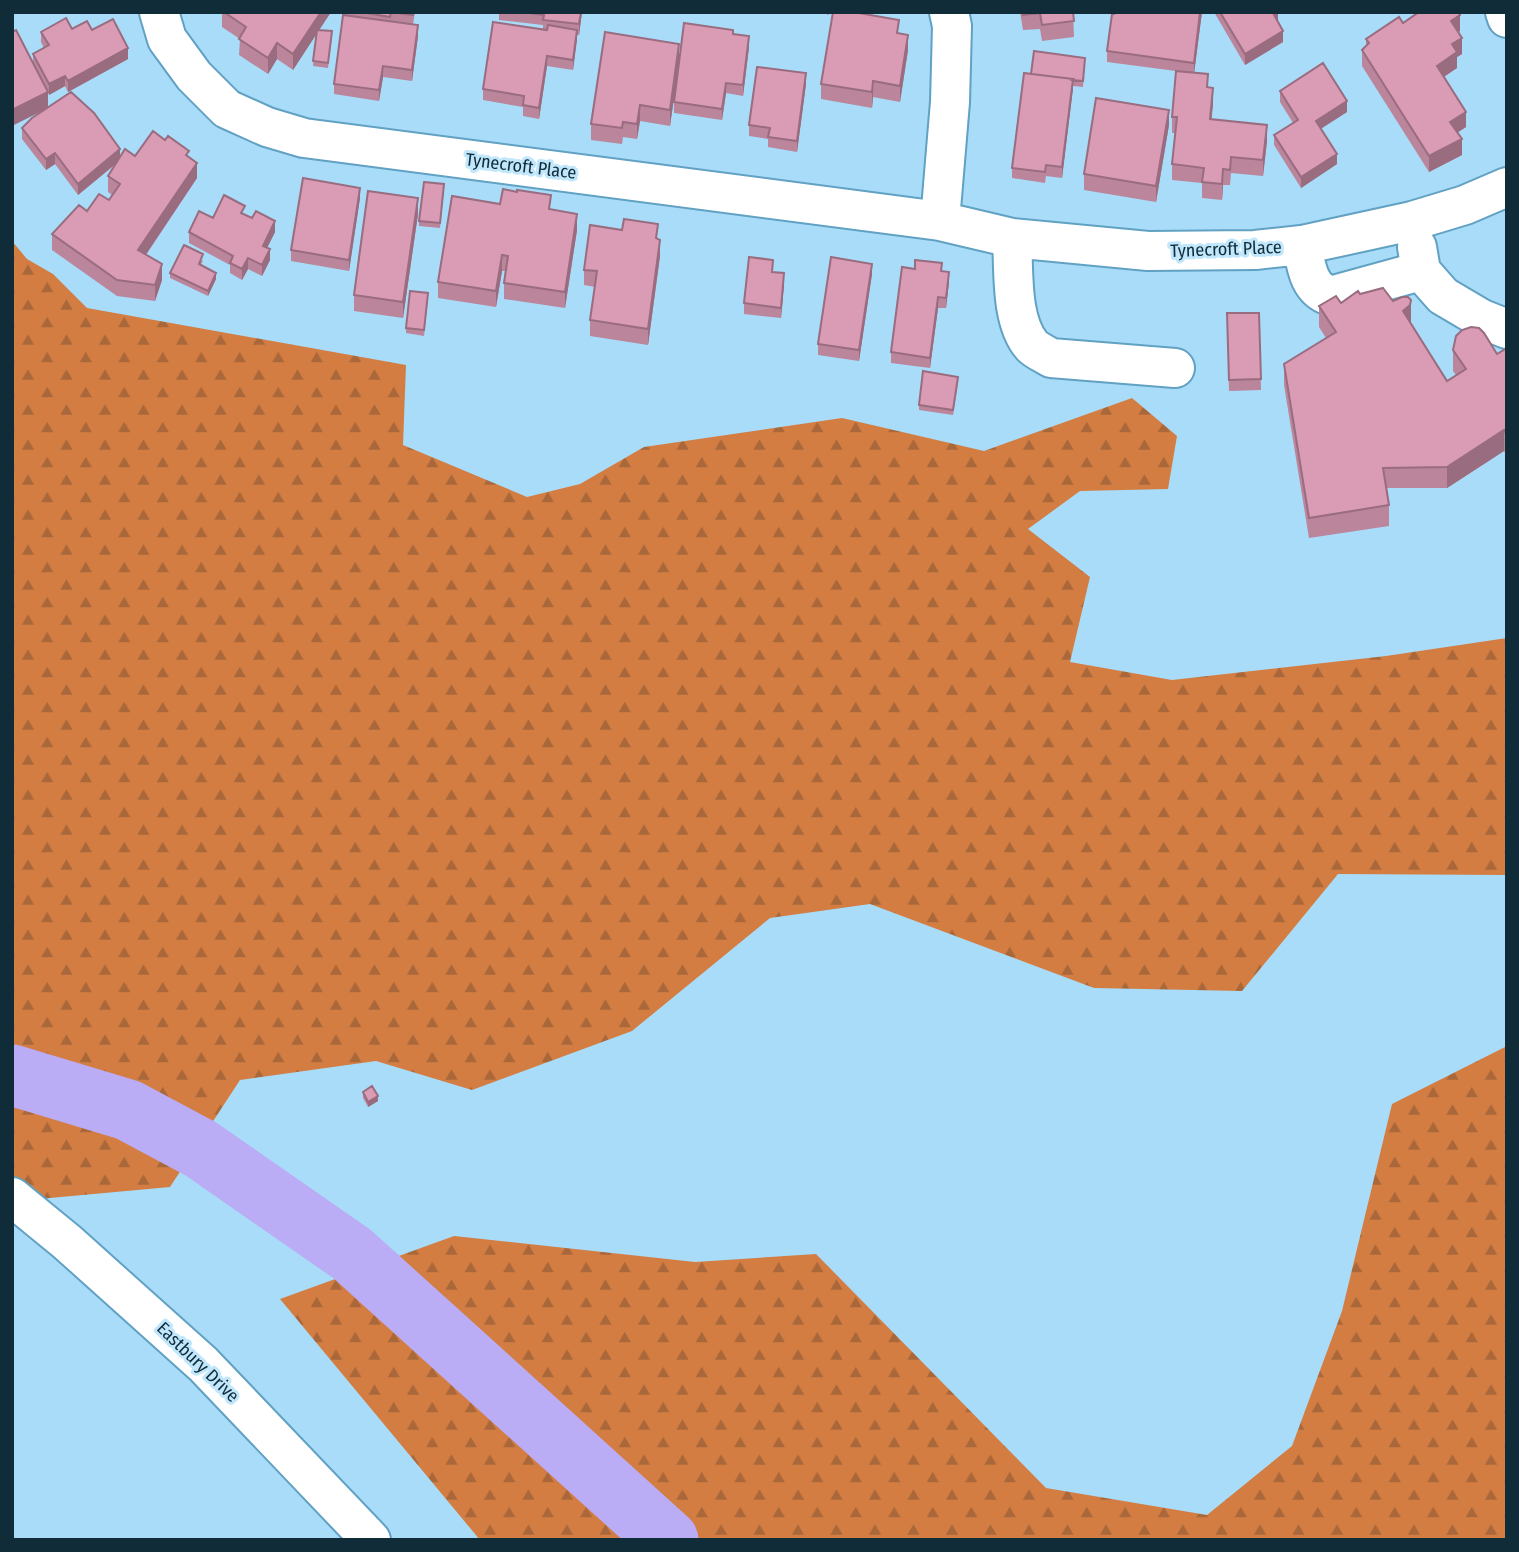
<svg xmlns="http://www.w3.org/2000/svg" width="1519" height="1552" font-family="'Fira Sans Condensed',sans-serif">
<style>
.forest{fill:url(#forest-firs)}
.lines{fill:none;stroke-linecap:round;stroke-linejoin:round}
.river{stroke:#baacf5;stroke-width:61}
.minor-casing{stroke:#61a1c3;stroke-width:42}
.minor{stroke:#fff;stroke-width:38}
.wall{fill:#bb859c}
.shaded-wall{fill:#996c7f}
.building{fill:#da9bb5;stroke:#996c7f;stroke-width:2}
.labels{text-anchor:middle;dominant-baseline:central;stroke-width:6;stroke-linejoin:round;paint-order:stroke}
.street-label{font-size:18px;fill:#112c39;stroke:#c1e7fc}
</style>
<defs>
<pattern id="forest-firs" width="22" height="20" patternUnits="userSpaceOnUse" patternTransform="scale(1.75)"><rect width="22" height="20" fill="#d37d43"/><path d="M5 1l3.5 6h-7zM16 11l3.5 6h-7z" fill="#aa6739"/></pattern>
</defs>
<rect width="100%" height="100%" fill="#a8dcf8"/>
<path class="forest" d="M 12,241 L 27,259 L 53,274 L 87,308 L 406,365 L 403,445 L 527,497 L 580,484 L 644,447 L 842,418 L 984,451 L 1132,398 L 1177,436 L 1168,489 L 1080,491 L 1028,529 L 1090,577 L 1070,662 L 1172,680 L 1386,656 L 1507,638 L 1507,875 L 1338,874 L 1242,991 L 1094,988 L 870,904 L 770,918 L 632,1031 L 472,1090 L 376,1061 L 240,1080 L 170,1187 L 39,1199 L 12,1177 Z
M 1507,1046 L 1507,1540 L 480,1540 L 280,1299 L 454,1236 L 695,1262 L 816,1254 L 1046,1488 L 1207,1515 L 1292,1446 L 1342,1311 L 1392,1104 Z"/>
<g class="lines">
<path class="river" d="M 12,1075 L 128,1110 L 201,1149 L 352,1254 L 668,1540"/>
<defs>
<path id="minor" d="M 159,12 L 167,39 L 194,76 L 227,109 L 267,127 L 304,138 L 940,221 L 1012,238 L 1148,251 L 1255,250 L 1302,245 L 1412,221 L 1465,205 L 1507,187
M 1505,12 L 1507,18
M 940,221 L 950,102 L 952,26 L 949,12
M 1012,238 C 1014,270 1010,321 1032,346 C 1037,351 1045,354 1051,358 L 1175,368
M 1302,245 C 1306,265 1308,289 1330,296 L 1421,271
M 1417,247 L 1421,271 L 1443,296 L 1482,319 L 1507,329
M 12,1197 L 67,1242 L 203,1364 L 371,1540"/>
</defs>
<use href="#minor" class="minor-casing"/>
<use href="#minor" class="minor"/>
</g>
<path class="wall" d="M 222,12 L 331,12 L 319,30 L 332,37 L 328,68 L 313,66 L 316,34 L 293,70 L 277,59 L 268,74 L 239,55 L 240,39 L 222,27 Z
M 342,12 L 415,12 L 413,24 L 418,36 L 412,81 L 383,77 L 379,101 L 334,94 L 334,84 L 342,20 Z
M 499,12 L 582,12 L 579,35 L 577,35 L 573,70 L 547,66 L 539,119 L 523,116 L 523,107 L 483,100 L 483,89 L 543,30 L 543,25 L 499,20 Z
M 827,12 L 853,12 L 899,33 L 908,50 L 900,102 L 873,97 L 872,108 L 821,99 L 821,84 L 833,13 L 827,15 Z
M 1020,12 L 1073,12 L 1074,37 L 1042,41 L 1040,29 L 1023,30 Z
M 1202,12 L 1194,73 L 1208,87 L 1213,104 L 1211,119 L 1267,141 L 1263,176 L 1231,173 L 1230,185 L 1223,185 L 1222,200 L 1202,198 L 1202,183 L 1172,180 L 1172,164 L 1175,133 L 1172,133 L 1172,117 L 1176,71 L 1107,62 L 1107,51 Z
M 1214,12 L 1278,12 L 1277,21 L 1283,42 L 1245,65 Z
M 1403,23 L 1460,31 L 1458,33 L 1462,54 L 1457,57 L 1457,68 L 1444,77 L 1466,127 L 1457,133 L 1462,155 L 1429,172 L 1362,66 L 1362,50 L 1366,47 L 1366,39 Z
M 92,30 L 128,59 L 68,92 L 65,86 L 49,95 L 48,93 L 48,107 L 120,157 L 189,157 L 197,178 L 146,255 L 162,280 L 155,301 L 117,296 L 52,250 L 52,234 L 87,211 L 109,200 L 112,195 L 108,192 L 108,176 L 116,164 L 78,195 L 55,164 L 46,170 L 22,139 L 22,128 L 45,109 L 33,62 L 33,54 L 44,48 L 41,42 L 41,32 Z
M 733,34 L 749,47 L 743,96 L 726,93 L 722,120 L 674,113 L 674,102 L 677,79 L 670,126 L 640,121 L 637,139 L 623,137 L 622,144 L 591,140 L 591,124 L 679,58 Z
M 1085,63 L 1083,87 L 1073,86 L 1062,178 L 1046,176 L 1045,183 L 1012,178 L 1012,168 L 1031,74 Z
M 806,84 L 797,152 L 768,147 L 768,139 L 749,136 L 749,125 Z
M 1280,91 L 1347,112 L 1321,128 L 1337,164 L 1301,188 L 1274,145 L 1274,135 L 1293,123 L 1280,102 Z
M 1169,125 L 1156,202 L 1084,190 L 1084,174 Z
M 444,190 L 440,228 L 419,226 L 419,221 Z
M 360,198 L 349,271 L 291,261 L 291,250 Z
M 500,204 L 551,210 L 577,230 L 565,308 L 504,299 L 504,283 L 505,271 L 502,271 L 496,307 L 438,298 L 438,282 Z
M 245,214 L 275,232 L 267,248 L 270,260 L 262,276 L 248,269 L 242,280 L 230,273 L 230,265 L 189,243 L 189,232 L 213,218 Z
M 418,214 L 403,318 L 354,311 L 354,295 Z
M 658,239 L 660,256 L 648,345 L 590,336 L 590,320 L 595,287 L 584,285 L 584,270 Z
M 203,260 L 201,265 L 216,279 L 208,296 L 170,278 L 170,273 Z
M 942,271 L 949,282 L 946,308 L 938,308 L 930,368 L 891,363 L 891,352 Z
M 773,272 L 784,284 L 781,318 L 744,314 L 744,303 Z
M 872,274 L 859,361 L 818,355 L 818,344 Z
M 1360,294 L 1410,323 L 1447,381 L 1456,375 L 1453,371 L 1453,350 L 1497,354 L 1507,348 L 1507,455 L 1504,451 L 1447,488 L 1387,488 L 1389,505 L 1389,526 L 1309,538 L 1284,385 L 1284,364 L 1326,338 L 1319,327 L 1319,306 L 1341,303 Z
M 428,299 L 424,336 L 406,333 L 406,328 Z
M 1227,313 L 1259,313 L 1261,390 L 1229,391 Z
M 958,382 L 953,415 L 919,410 L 919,405 Z
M 363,1092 L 378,1101 L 368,1107 L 363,1098 Z"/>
<path class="shaded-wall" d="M 321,12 L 331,12 L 293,70 L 293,54 Z
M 581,12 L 582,12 L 579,35 L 579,24 Z
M 1200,12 L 1202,12 L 1194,74 L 1194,63 Z
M 1274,12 L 1278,12 L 1278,21 L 1273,24 L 1273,13 Z
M 1460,15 L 1460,31 L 1451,37 L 1451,21 Z
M 418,25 L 418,36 L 412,81 L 412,70 Z
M 577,30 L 577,40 L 573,70 L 573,60 Z
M 1283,31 L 1283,42 L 1245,65 L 1245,54 Z
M 908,35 L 908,50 L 900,102 L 900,86 Z
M 749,36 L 749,47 L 743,96 L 743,85 Z
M 1462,38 L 1462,54 L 1457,57 L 1457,68 L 1437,81 L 1437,66 L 1452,44 Z
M 277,43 L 277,59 L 268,74 L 268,58 Z
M 679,44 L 679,60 L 670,126 L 670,110 Z
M 128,48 L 128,59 L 68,92 L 68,81 Z
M 547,56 L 547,66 L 539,119 L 539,108 Z
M 383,66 L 383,77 L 379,101 L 379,90 Z
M 806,73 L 806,84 L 797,152 L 797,141 Z
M 65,76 L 65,86 L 49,95 L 49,84 Z
M 1073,79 L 1073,89 L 1062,178 L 1062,167 Z
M 873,81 L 873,97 L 872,108 L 872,92 Z
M 726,83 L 726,93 L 722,120 L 722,109 Z
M 1213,88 L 1213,104 L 1210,135 L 1210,119 Z
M 48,92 L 48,108 L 12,126 L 12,110 Z
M 1347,101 L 1347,112 L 1316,132 L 1316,121 Z
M 640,105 L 640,121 L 637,139 L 637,124 Z
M 1169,110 L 1169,125 L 1156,202 L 1156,186 Z
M 1466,112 L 1466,127 L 1450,137 L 1450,122 Z
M 1267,125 L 1267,141 L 1263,176 L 1263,160 Z
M 1462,139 L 1462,155 L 1429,172 L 1429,156 Z
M 120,149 L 120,160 L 78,195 L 78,184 Z
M 55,153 L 55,164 L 46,170 L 46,159 Z
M 1337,154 L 1337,164 L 1301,188 L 1301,177 Z
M 197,163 L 197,178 L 138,266 L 138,250 Z
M 1223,169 L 1223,185 L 1222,200 L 1222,184 Z
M 360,188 L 360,198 L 349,271 L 349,260 Z
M 418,198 L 418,214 L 403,318 L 403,302 Z
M 577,214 L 577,230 L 565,308 L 565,292 Z
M 275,221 L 275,232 L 263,256 L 263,246 Z
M 660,240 L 660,256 L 648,345 L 648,329 Z
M 270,249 L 270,260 L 262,276 L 262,265 Z
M 502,255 L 502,271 L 496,307 L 496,291 Z
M 248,258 L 248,269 L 242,280 L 242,269 Z
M 162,264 L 162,280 L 155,301 L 155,285 Z
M 872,264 L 872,274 L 859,361 L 859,350 Z
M 949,272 L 949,282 L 946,308 L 946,298 Z
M 216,273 L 216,279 L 208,296 L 208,291 Z
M 784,273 L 784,284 L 781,318 L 781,308 Z
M 938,297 L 938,308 L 930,368 L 930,358 Z
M 1411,300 L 1411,321 L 1410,326 L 1403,311 Z
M 1504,430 L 1504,451 L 1447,488 L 1447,467 Z
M 378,1096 L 378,1101 L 368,1107 L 368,1102 Z"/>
<path class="building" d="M 224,12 L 321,12 L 293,54 L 277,43 L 268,58 L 239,39 L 246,27 Z
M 361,12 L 413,12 L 413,15 L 391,12 L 390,17 Z
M 523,12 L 581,12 L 579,24 L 543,20 L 544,15 Z
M 833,12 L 853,12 L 899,20 L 897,33 L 908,35 L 900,86 L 873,81 L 872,92 L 821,84 Z
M 1023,12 L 1073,12 L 1074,21 L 1042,25 L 1040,13 L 1023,15 Z
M 1114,12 L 1200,12 L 1194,63 L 1107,51 L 1112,14 L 1114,14 Z
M 1220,12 L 1274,12 L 1273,13 L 1283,31 L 1245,54 Z
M 1419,12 L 1458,12 L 1460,15 L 1451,21 L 1462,38 L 1452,44 L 1457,52 L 1437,66 L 1466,112 L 1450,122 L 1462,139 L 1429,156 L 1362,50 L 1369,43 L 1366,39 L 1399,17 L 1403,23 Z
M 343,15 L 418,25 L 412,70 L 383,66 L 379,90 L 334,84 Z
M 66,18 L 72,29 L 87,21 L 92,30 L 113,19 L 128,48 L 68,81 L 65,76 L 49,84 L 33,54 L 49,45 L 41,32 Z
M 493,22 L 547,30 L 548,25 L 577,30 L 573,60 L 547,56 L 539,108 L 523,105 L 524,96 L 483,89 Z
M 684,23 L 733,30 L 733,34 L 749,36 L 743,85 L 726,83 L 722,109 L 674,102 Z
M 16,30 L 48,92 L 12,110 L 12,32 Z
M 317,30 L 332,31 L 328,63 L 313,61 Z
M 605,32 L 679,44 L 670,110 L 640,105 L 637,124 L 623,122 L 622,128 L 591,124 Z
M 1034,51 L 1085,58 L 1083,81 L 1072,80 L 1073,79 L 1031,74 Z
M 1323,63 L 1347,101 L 1316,121 L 1337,154 L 1301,177 L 1274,135 L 1298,120 L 1280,91 Z
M 757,67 L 806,73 L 797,141 L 768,137 L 770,128 L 749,125 Z
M 1176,71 L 1208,74 L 1207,87 L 1213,88 L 1210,119 L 1267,125 L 1263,160 L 1231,157 L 1230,170 L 1223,169 L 1222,184 L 1202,182 L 1204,168 L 1172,164 L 1177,117 L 1172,117 Z
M 1024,73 L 1073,79 L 1062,167 L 1046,165 L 1045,172 L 1012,168 Z
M 71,92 L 94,113 L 120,149 L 78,184 L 55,153 L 46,159 L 22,128 L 32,118 Z
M 1096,98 L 1169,110 L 1156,186 L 1084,174 Z
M 153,131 L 165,140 L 168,136 L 189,151 L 186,155 L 197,163 L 138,250 L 162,264 L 155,285 L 117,280 L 52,234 L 79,205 L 87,211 L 99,194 L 109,200 L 120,184 L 108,176 L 125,149 L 135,156 Z
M 303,178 L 360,188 L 349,260 L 291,250 Z
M 424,182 L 444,184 L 440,223 L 419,221 Z
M 503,189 L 517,192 L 517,190 L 551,195 L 549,209 L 577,214 L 565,292 L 504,283 L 508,256 L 502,255 L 496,291 L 438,282 L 452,196 L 500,204 Z
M 368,191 L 418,198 L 403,302 L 354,295 Z
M 224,195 L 245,206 L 241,213 L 252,218 L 256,211 L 275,221 L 263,246 L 270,249 L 262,265 L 248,258 L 242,269 L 230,263 L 233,256 L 189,232 L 199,211 L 213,218 Z
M 624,219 L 658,224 L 656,238 L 660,240 L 648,329 L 590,320 L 597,271 L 584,270 L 590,225 L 622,230 Z
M 184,245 L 203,254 L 199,264 L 216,273 L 208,291 L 170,273 Z
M 749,257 L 773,260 L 772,272 L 784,273 L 781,308 L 744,303 Z
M 831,257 L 872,264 L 859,350 L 818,344 Z
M 915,260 L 942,263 L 941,271 L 949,272 L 946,298 L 938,297 L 930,358 L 891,352 L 902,267 L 915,269 Z
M 1383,288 L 1393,301 L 1402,297 L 1408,297 L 1411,300 L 1410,305 L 1403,311 L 1447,381 L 1466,369 L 1453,350 L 1456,336 L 1462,330 L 1471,327 L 1479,328 L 1484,333 L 1497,354 L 1507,348 L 1507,435 L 1504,430 L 1447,467 L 1383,468 L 1389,505 L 1309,518 L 1284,364 L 1336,332 L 1319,306 L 1336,296 L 1341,303 L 1358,291 L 1360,294 Z
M 410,291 L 428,293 L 424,330 L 406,328 Z
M 1227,313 L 1259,313 L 1261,379 L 1229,380 Z
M 923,371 L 958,377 L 953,410 L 919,405 Z
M 372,1086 L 378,1096 L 368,1102 L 363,1092 Z"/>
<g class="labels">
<g class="street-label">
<text transform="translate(521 166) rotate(7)">Tynecroft Place</text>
<text transform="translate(1226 249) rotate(-2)">Tynecroft Place</text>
<text transform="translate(198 1362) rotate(44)">Eastbury Drive</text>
</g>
</g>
<rect width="1519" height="1552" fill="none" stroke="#112c39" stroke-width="28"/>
</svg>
